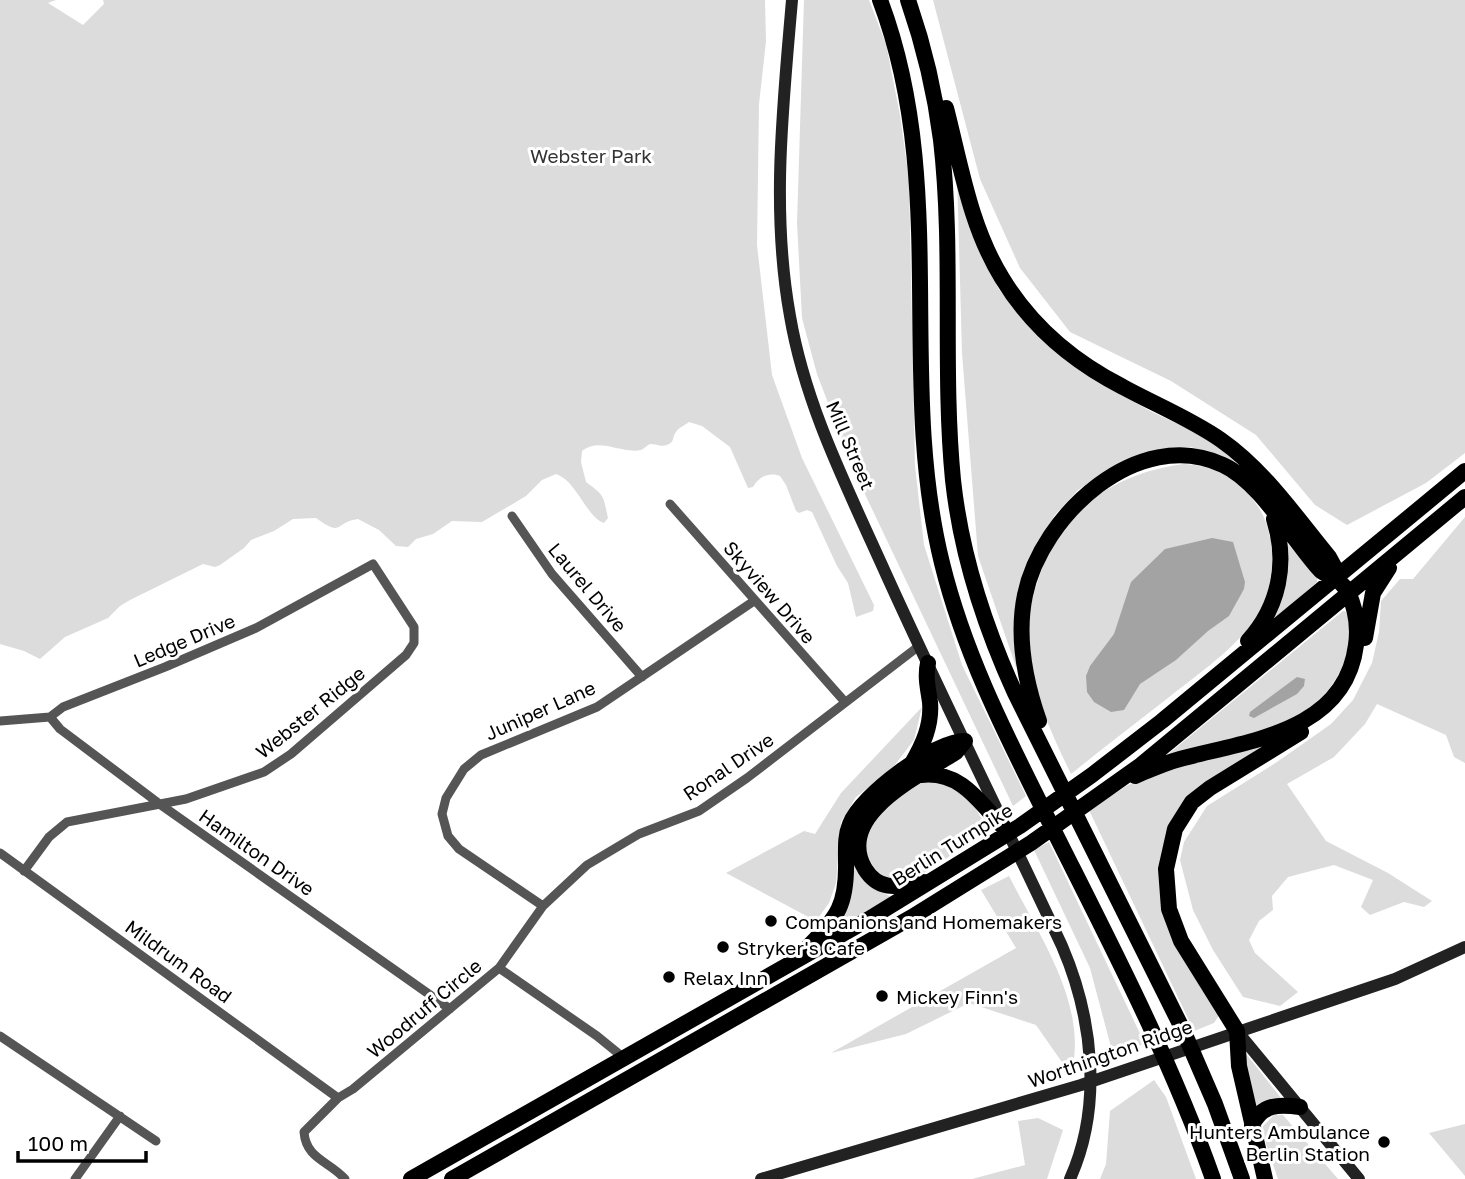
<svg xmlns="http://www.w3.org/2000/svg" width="1465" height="1179" font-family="'Golos Text',sans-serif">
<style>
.green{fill:#dcdcdc}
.water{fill:#a3a3a3}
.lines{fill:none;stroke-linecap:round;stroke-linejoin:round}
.street{stroke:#555;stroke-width:9}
.secondary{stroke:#222;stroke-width:12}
.highway{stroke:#000;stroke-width:16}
.poi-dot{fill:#000;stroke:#fff;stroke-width:2.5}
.labels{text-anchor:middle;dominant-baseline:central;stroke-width:6;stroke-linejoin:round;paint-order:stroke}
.park-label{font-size:19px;fill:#333;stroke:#fff}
.street-label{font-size:19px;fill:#000;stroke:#fff}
.poi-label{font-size:19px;fill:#000;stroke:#fff;text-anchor:start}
</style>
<rect width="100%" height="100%" fill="#fff"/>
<path class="green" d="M 0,0 L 56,0 L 48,3 L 83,25 L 104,4 L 103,0 L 765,0 L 766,41 L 759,104 L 757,245 L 772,375 L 802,458 L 874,605 L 873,611 L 856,617 L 848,583 L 837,566 L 812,512 L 807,510 L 799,513 L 796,511 L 786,485 L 780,476 C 768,472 759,477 753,487 L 748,488 L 730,447 L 702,426 L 689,422 C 685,425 678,428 676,432 C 672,437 675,442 667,445 C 661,447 656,444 650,444 C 647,445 644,449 641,450 C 620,454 600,437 582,451 L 581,462 L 586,482 C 605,496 603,495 608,518 L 604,523 C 586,517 577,481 556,474 L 542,480 L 526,496 L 482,522 L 452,521 L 433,534 L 416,539 L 408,547 L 396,546 L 379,530 L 358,519 C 334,522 344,538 316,518 L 293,519 L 274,531 L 251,540 L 244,548 L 220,565 L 215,567 L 203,564 L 130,600 L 120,606 L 108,618 L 65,637 L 40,659 L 24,651 L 0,644 Z
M 804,0 L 869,0 L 886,44 L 900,115 L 909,180 L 915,466 L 924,545 L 962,665 L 1026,796 L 1013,806 L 854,471 L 817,374 L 802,318 L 797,223 Z
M 933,0 L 1465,0 L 1465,453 L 1426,483 L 1347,525 L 1315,505 L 1256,435 L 1171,381 L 1070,332 L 1020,268 L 980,179 Z
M 957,174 L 978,245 L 998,288 L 1027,325 L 1084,373 L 1150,411 L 1214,441 L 1237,463 L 1191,447 L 1152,453 L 1111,468 L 1078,490 L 1054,516 L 1040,540 L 1019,664 L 1016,667 L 978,556 L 962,353 Z
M 1184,464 C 1217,466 1241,480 1259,508 C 1273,529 1278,578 1266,601 C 1245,643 1204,669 1168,698 C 1136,723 1103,748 1071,774 C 1054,739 1037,702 1029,664 C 1025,640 1028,613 1035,590 C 1040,574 1046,555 1055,540 C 1082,495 1134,470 1184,464 Z
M 1465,517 L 1465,763 L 1454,757 L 1446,735 L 1377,704 L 1365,724 L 1334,757 L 1287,784 L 1326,841 L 1388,873 L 1432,901 L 1424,907 L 1404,902 L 1370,915 L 1361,907 L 1373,880 L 1334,865 L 1288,877 L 1272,896 L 1273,910 L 1259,921 L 1249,940 L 1255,953 L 1298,992 L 1280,1006 L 1243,997 L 1213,950 L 1193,910 L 1180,860 L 1184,842 L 1207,806 L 1277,762 L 1331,724 L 1353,700 L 1372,663 L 1379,632 L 1381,601 L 1400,579 L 1413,579 Z
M 1287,543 L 1317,578 L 1317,582 L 1270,623 Z
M 1343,611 L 1347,612 C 1348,620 1351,630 1351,639 C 1351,645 1347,653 1345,659 C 1322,731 1229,740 1167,755 Z
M 922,707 L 914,740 L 891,770 L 856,797 L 841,822 L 836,883 L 829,903 L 816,921 L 726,873 L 804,831 L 815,834 L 841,793 Z
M 1272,742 L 1178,811 L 1165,904 L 1220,1014 L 1214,1023 L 1194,1031 L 1089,810 L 1128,785 L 1162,771 Z
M 922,780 L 947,781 L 973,803 L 987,829 C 966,843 934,871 910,879 C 879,889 856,852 870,825 C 879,806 906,793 922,780 Z
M 1049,842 L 1145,1044 L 1120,1051 L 1111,1047 L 1090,968 L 1034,850 Z
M 856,862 L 882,892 L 891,897 L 839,929 L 834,929 L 851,863 Z
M 1009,876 C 1037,932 1085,1000 1073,1065 L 1066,1068 L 1036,1025 L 969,1003 L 906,1034 L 831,1053 L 1016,948 L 981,890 Z
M 1243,1055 L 1247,1055 L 1281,1098 L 1255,1112 Z
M 1154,1080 L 1166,1097 L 1196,1179 L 1100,1179 L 1106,1164 L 1110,1111 Z
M 1274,1115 L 1283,1115 L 1338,1179 L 1278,1179 L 1263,1135 L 1263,1126 Z
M 1038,1118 L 1063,1130 L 1047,1179 L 972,1179 L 1025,1165 L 1018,1121 Z
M 1465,1124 L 1465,1176 L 1429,1133 Z"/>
<path class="water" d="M 1212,538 L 1233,542 L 1245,582 L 1244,589 L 1229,616 L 1208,631 L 1176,660 L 1140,684 L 1124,710 L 1111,712 L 1094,702 L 1087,692 L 1086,676 L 1090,666 L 1114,634 L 1131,582 L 1165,549 Z
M 1297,677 L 1305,679 L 1304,686 L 1297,694 L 1254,718 L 1249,716 L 1250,712 Z"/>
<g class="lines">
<path class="street" d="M 670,504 L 845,702
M 512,516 L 552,574 L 642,677
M 50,717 L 60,729 L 161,805 L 450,1009
M 0,721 L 50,717 L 63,707 L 165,667 L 256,628 L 373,564 L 414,627 L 414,643 L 406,655 L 291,754 L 264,772 L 186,799 L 67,822 L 49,837 L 24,871
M 0,853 L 338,1098
M 543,906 L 459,849 L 448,836 L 442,814 L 446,798 L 464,769 L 481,755 L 597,707 L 754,601
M 499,968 L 597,1036 L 624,1058
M 0,1036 L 156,1141
M 75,1179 L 120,1116
M 345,1179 C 329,1161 306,1159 304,1132 L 338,1098 L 353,1089 L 499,968 L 543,906 L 587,865 L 639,834 L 699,811 L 747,778 L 919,646"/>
<path class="secondary" d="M 792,0 C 783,106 771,211 790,316 C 805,404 845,483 881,563 C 939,692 1002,818 1062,946 C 1093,1018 1103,1106 1070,1179
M 1237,1031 L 1359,1179
M 761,1179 L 1081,1085 L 1395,979 L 1465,947"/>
<path class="highway" d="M 880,0 C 950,185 896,377 942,563 C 965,657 1009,741 1052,827 C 1110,943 1170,1057 1213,1179
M 908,0 C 924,46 935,92 941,140 C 954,252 942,367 953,480 C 961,554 984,625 1015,693 L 1183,1030 L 1215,1104 L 1242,1179
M 946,108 C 961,166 970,226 1002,278 C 1031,326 1074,362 1123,387 C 1156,405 1191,419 1221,440 C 1264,470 1296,517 1329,557 L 1335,568 L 1336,578
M 1365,638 L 1373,593 L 1389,568
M 1248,641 C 1279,607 1288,563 1274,519
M 1039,721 C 1025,681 1016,638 1025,595 C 1041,516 1138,425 1223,465 C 1259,481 1292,539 1320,570 C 1325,575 1333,576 1338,580 C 1355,595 1359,625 1356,645 C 1345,733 1246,741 1180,759 C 1164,763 1150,770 1135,776
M 911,765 C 923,745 932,725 930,702 C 928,688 925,677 928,663
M 921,775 C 964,770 982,807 1009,833
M 923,882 C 900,886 880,893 865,869 C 833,815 921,775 956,752 L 965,741
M 809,946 C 838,917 847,904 846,861 C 846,849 845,836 850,824 C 861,795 934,741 965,741
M 1252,1125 C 1262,1104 1279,1104 1300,1107
M 411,1179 L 869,919 L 1020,826 L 1092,775 L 1162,721 L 1465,471
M 452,1179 L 912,917 L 1031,843 L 1141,765 L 1465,497
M 1265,1179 L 1239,1066 L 1237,1031 L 1181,941 L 1169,909 L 1166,869 L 1175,829 L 1192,802 L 1210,788 L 1301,732"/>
</g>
<g class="poi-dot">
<circle cx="771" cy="921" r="7"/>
<circle cx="723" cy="947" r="7"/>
<circle cx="669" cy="977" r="7"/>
<circle cx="882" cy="996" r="7"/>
<circle cx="1384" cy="1142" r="7"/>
</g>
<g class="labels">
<g class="park-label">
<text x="591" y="155">Webster Park</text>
</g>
<g class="street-label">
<text transform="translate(851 445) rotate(67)">Mill Street</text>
<text transform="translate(588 587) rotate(50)">Laurel Drive</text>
<text transform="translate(770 592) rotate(49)">Skyview Drive</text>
<text transform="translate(184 640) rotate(-23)">Ledge Drive</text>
<text transform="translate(540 710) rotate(-24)">Juniper Lane</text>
<text transform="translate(310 712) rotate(-39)">Webster Ridge</text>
<text transform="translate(728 766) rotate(-34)">Ronal Drive</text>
<text transform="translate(952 844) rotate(-32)">Berlin Turnpike</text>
<text transform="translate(257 852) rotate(35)">Hamilton Drive</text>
<text transform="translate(179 961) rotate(36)">Mildrum Road</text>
<text transform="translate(424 1008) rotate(-40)">Woodruff Circle</text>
<text transform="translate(1110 1053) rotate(-19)">Worthington Ridge</text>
</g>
<g class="poi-label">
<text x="785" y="921">Companions and Homemakers</text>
<text x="737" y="947">Stryker's Cafe</text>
<text x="683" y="977">Relax Inn</text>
<text x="896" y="996">Mickey Finn's</text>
<text x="1370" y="1131" text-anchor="end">Hunters Ambulance<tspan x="1370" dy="22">Berlin Station</tspan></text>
</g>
</g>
<path d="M18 1151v10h128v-10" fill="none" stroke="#000000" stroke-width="3.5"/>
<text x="28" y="1151" font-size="21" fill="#000000" stroke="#ffffff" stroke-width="5" paint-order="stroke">100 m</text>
</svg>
